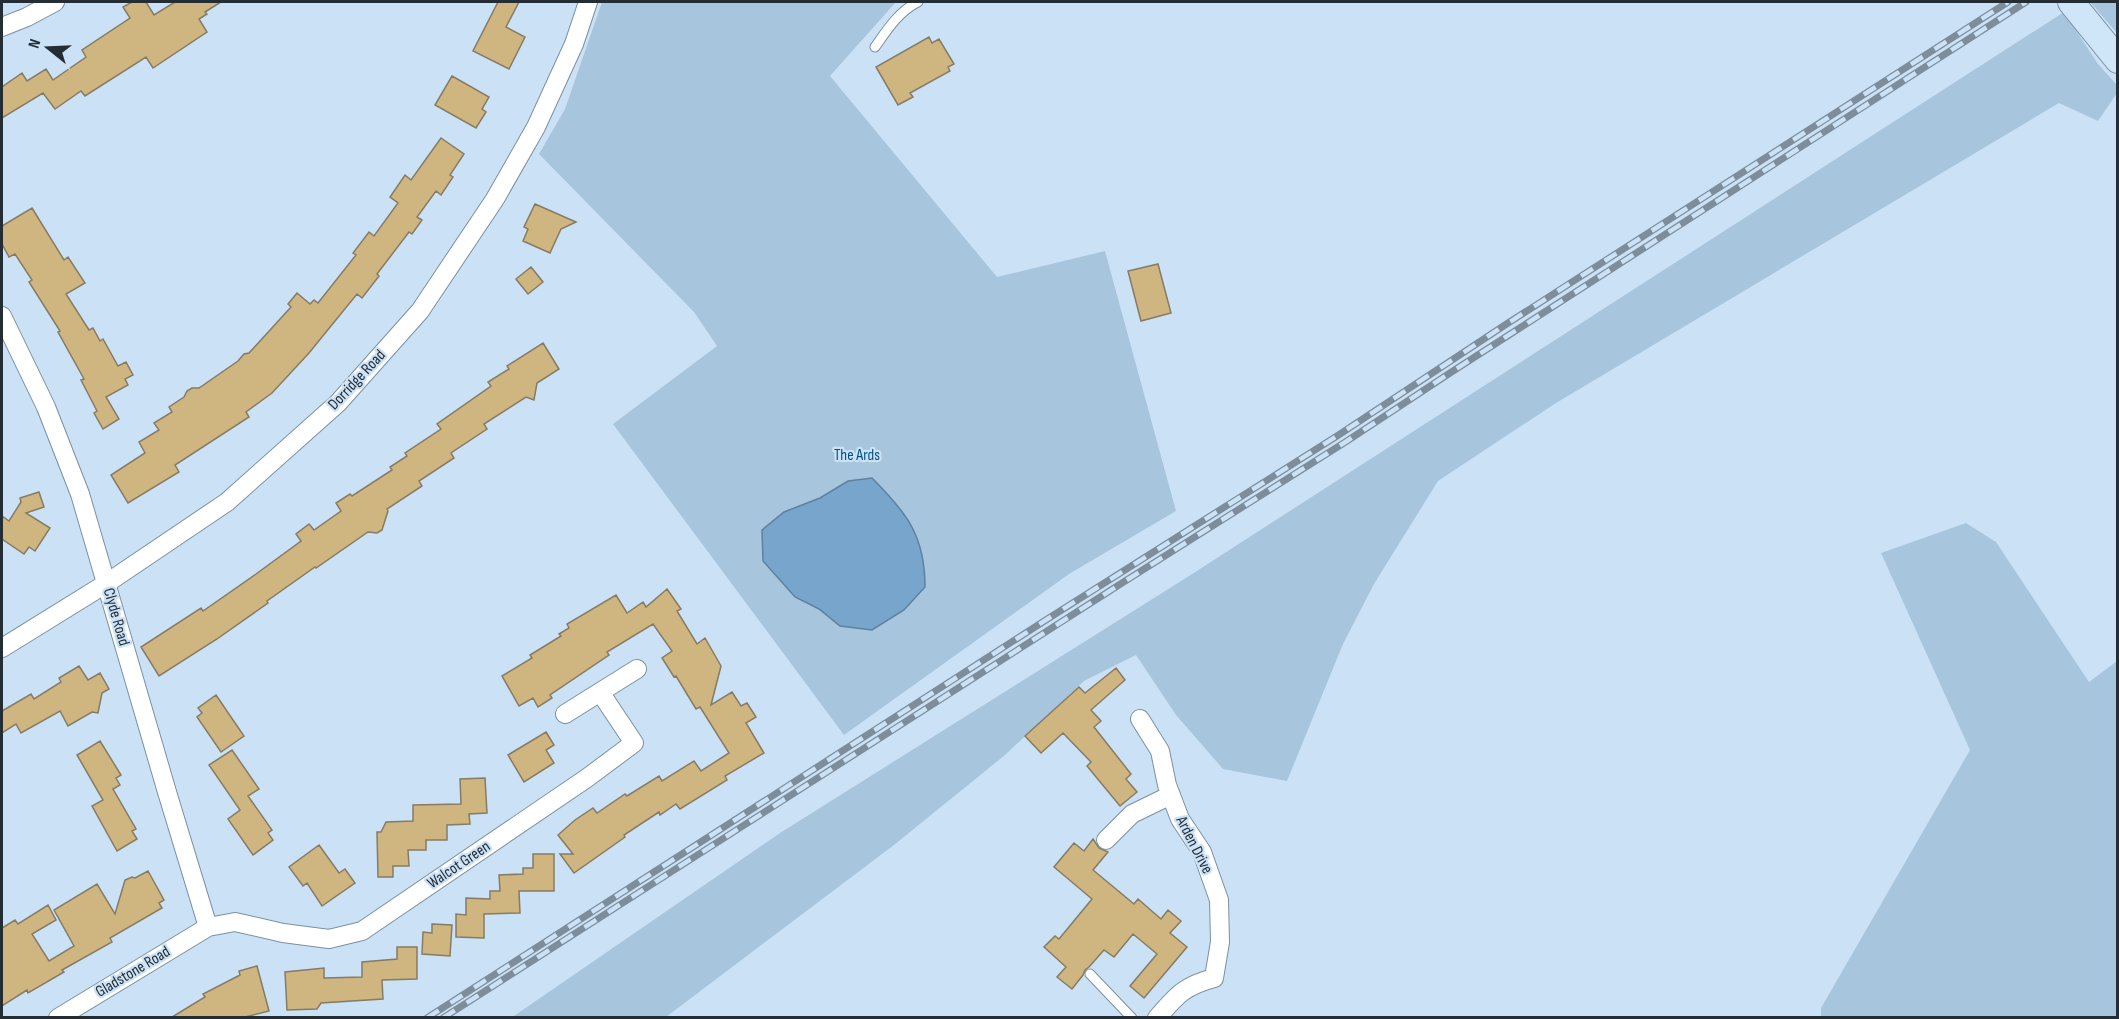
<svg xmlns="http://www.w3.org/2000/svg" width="2119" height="1019" font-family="'Sofia Sans Condensed',sans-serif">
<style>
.green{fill:#a8c5de}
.water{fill:#77a5cc;stroke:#5e819e;stroke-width:1.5}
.building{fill:#cfb580;stroke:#867b64;stroke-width:1.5}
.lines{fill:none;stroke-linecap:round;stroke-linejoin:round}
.lane-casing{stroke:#7b90a2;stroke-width:11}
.street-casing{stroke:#7b90a2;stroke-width:20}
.secondary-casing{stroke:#7b90a2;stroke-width:28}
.lane{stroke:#fff;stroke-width:9}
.street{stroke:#fff;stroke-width:18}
.secondary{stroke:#cfe6f9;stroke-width:26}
.rail-casing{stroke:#7d8d9c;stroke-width:7}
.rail{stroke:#cbe2f6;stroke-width:4.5;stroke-dasharray:14;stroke-linecap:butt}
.labels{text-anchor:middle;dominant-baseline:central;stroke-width:4.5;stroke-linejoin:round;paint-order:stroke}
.street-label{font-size:16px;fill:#242c34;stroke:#cbe2f6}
.park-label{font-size:16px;fill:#015283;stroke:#cbe2f6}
</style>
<rect width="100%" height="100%" fill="#cbe2f6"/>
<path class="green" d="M 602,2 L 896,2 L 830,76 L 997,277 L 1105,251 L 1176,511 L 1069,574 L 844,735 L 613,424 L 717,346 L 694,312 L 539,154 L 565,109 Z
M 2090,2 L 2117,2 L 2117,33 Z
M 2064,12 L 2098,64 L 2117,85 L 2117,93 L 2098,121 L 2059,103 L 1556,403 L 1438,481 L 1374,584 L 1343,644 L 1287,781 L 1223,769 L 1176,715 L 1136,655 L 1084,681 L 1005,755 L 894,845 L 666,1017 L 511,1018 L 780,833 L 1189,576 Z
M 1966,523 L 1996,542 L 2089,682 L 2117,661 L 2117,1017 L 1821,1017 L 1821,1008 L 1970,750 L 1881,553 Z"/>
<path class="water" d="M 872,478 C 907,513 925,536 925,587 L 904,610 L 872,630 L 840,626 L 819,609 L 795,597 L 763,561 L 762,530 L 784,512 L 820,498 L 848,481 Z"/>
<path class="building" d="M 132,2 L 146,2 L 154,15 L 175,2 L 221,2 L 205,12 L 207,14 L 199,19 L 207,32 L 153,68 L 146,57 L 85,96 L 81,91 L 55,109 L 43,93 L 2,118 L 2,87 L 22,73 L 27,81 L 46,69 L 53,80 L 86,57 L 82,50 L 130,18 L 123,7 Z
M 498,2 L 519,2 L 506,27 L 525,37 L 509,69 L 473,51 Z
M 929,37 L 932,43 L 939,39 L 954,64 L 948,67 L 950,71 L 910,93 L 913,97 L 898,105 L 876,67 Z
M 452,76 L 489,97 L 482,109 L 486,112 L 476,128 L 435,105 Z
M 441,138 L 464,154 L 450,175 L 453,177 L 441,195 L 436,191 L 417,217 L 422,220 L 412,234 L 409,232 L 377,274 L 379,276 L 362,298 L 357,294 L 309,353 L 272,393 L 246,412 L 249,417 L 175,465 L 179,472 L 128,503 L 111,475 L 145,453 L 139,442 L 159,430 L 154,423 L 172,412 L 169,407 L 184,397 L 187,391 L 192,388 L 199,388 L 238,361 L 244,354 L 249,353 L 291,307 L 288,304 L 297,293 L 310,304 L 314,300 L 318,303 L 356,255 L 353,253 L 369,232 L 374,236 L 398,203 L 390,197 L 405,175 L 411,180 Z
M 535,204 L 576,222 L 561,229 L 550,253 L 523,241 L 528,229 L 524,227 Z
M 32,208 L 64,260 L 68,257 L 85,283 L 66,294 L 89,330 L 93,328 L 100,341 L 103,339 L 118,366 L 126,362 L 133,375 L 125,379 L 128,385 L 106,397 L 119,419 L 103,429 L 94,413 L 97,411 L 81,380 L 84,379 L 58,332 L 60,331 L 29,282 L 32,280 L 15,254 L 9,257 L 2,244 L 2,226 Z
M 1158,264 L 1171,313 L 1141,321 L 1128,271 Z
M 531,267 L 543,282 L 528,294 L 516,279 Z
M 543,343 L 559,369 L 537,383 L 534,400 L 526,397 L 484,424 L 487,429 L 451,453 L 454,458 L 419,481 L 422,486 L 387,509 L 388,511 L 382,530 L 377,533 L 368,532 L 316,568 L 315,567 L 267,601 L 268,603 L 217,639 L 159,676 L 141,647 L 201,608 L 203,611 L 256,574 L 301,541 L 296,534 L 309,524 L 314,530 L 341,511 L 336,503 L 350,494 L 352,496 L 392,470 L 390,467 L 407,456 L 405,453 L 441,429 L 437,424 L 491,386 L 488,382 L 509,369 L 507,366 Z
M 39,492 L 44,507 L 26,513 L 50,528 L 35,551 L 29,547 L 24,554 L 2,539 L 2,516 L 9,521 L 21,502 L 20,498 Z
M 667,589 L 681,609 L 677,611 L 697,644 L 705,638 L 721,666 L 711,705 L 732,692 L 741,706 L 747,703 L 756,717 L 746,723 L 764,753 L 725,776 L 727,780 L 680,809 L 676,804 L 660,815 L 659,812 L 624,835 L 625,837 L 574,873 L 560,854 L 573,854 L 558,835 L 575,820 L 593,808 L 597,813 L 625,794 L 627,796 L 659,776 L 662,781 L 694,761 L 701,771 L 729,753 L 700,707 L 696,709 L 676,676 L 674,677 L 662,658 L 672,651 L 653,624 L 607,652 L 609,655 L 550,695 L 552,698 L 538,707 L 533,698 L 519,706 L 502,676 L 532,658 L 530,655 L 561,636 L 559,634 L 569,628 L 567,624 L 616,595 L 627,613 L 643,602 L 646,607 Z
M 79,666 L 88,680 L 100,673 L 109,689 L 102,693 L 98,713 L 92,712 L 68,726 L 60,711 L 21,733 L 16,724 L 2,733 L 2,711 L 31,694 L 34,699 L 61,682 L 59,678 Z
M 1116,668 L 1125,680 L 1091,710 L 1101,721 L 1094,727 L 1131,774 L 1126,779 L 1137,792 L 1120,806 L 1087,766 L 1091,762 L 1063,733 L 1041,753 L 1025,736 L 1079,687 L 1085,693 Z
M 216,695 L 244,736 L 221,752 L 197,717 L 202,713 L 198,708 Z
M 546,732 L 554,745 L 546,750 L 554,763 L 524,782 L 508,755 Z
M 100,741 L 121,775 L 116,778 L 120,785 L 113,789 L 136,829 L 132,831 L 137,839 L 117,851 L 92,806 L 103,800 L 77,755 Z
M 232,750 L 259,789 L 248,796 L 272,830 L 268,833 L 273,840 L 253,855 L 228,819 L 240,810 L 209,765 Z
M 485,778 L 487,813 L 469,814 L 470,824 L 447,825 L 447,840 L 426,840 L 426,850 L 408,850 L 409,866 L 393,866 L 393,877 L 378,877 L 377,832 L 381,832 L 386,822 L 413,821 L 413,805 L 461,804 L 460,779 Z
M 1093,839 L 1099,848 L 1108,852 L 1093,870 L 1134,904 L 1138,899 L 1161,919 L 1168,910 L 1181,921 L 1170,933 L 1187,947 L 1144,998 L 1130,986 L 1157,954 L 1133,934 L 1114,957 L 1104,950 L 1089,967 L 1085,970 L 1083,975 L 1072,989 L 1057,977 L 1066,967 L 1044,947 L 1055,936 L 1059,939 L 1092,899 L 1054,867 L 1074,843 L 1084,851 Z
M 319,845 L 339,873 L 345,869 L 355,883 L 322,906 L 307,883 L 303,886 L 289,867 Z
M 533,854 L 554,854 L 554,891 L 519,891 L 520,913 L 484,914 L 484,938 L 456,937 L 456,914 L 466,915 L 466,898 L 490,899 L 490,891 L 500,891 L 499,875 L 523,874 L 523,868 L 533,868 Z
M 148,871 L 164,900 L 159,903 L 162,908 L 110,938 L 112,942 L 62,970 L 64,972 L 28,993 L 27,990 L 2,1006 L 2,928 L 15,920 L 18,924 L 48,905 L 56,920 L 32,934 L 49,961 L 74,946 L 54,910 L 97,884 L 115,914 L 125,880 L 132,877 L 135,878 Z
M 432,924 L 452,925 L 450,956 L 422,954 L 423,932 L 432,933 Z
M 397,947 L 417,947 L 417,979 L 382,980 L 383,999 L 321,1003 L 317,1009 L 287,1010 L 285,972 L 324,968 L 324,978 L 362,977 L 362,962 L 397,959 Z
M 257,966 L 269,1011 L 245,1017 L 172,1017 L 205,997 L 203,994 L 240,975 L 239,971 Z"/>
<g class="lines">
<defs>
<path id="lane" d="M 875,47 C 887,30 899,11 918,2
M 1090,974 L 1132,1018"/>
<path id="street" d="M 2,27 L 27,17 L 55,2
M 2,316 L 46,407 L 80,494 L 167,792 L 208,927
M 2,648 L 107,583 L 227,502 L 338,403 L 420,311 L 495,199 L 536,127 L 574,44 L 588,2
M 565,714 L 637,669
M 1140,719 L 1160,751 L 1167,785 L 1180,819 L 1202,852 L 1219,900 L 1220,942 L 1214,978 C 1184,986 1177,995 1157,1018
M 1106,840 L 1132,814 L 1171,795
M 58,1018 L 208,927 L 235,922 L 283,933 L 329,939 L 362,931 L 587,778 L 634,743 L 600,692"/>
<path id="secondary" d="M 2071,2 L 2118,60"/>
</defs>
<use href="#lane" class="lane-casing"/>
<use href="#street" class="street-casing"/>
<use href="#secondary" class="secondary-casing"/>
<use href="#lane" class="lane"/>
<use href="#street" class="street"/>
<use href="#secondary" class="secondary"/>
<defs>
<path id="rail" d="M 427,1018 L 1049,618 L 1337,436 L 1505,325 L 2008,2
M 443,1018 L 1122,583 L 1347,441 L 1453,371 L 2026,2"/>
</defs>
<use href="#rail" class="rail-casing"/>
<use href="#rail" class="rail"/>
</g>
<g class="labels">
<g class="street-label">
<text transform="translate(357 380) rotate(-47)">Dorridge Road</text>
<text transform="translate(116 617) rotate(74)">Clyde Road</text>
<text transform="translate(1194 845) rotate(63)">Arden Drive</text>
<text transform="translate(459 865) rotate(-34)">Walcot Green</text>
<text transform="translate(133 972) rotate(-31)">Gladstone Road</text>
</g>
<g class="park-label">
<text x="857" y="455">The Ards</text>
</g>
</g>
<rect width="2119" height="1019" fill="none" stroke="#242c34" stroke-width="6"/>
<g transform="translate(48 48) rotate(288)" stroke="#cbe2f6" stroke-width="4.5" paint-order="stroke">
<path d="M0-4.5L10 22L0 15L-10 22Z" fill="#242c34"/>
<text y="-9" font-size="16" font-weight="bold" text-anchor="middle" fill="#242c34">N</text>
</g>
</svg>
